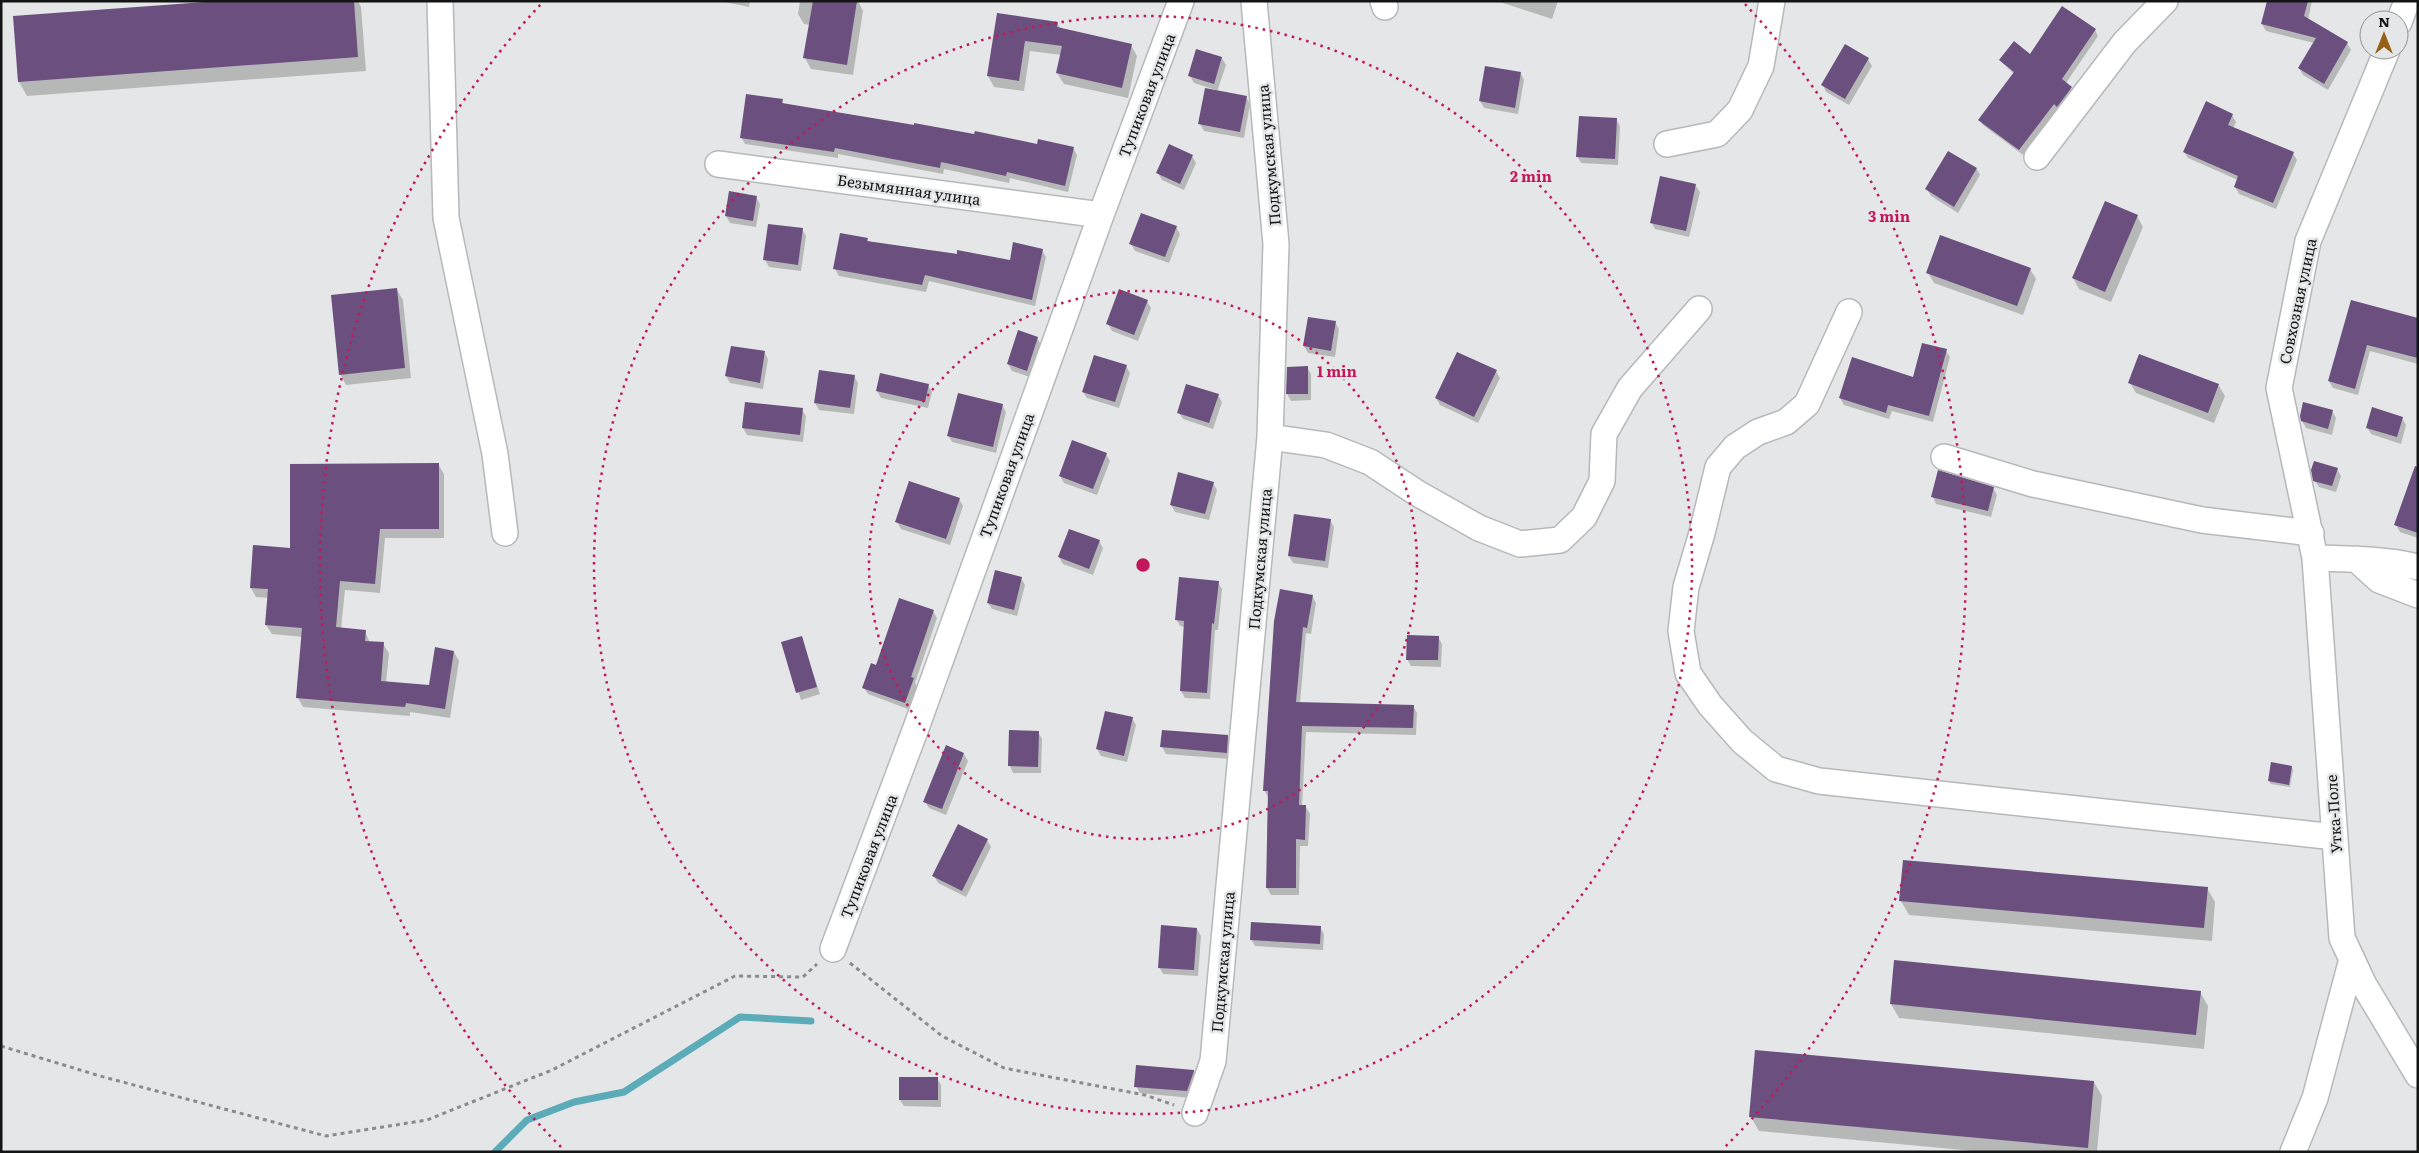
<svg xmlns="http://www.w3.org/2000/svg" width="2419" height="1153" font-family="Literata,serif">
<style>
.shadow{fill:#0003}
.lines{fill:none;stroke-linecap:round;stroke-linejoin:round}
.stream{stroke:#5cabb9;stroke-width:7}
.building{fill:#6b4f7e}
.minor-casing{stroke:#b6b8b9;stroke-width:28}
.path{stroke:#8a8b8c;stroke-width:3;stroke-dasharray:4 4;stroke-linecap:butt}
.minor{stroke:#fff;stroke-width:25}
.ring{fill:none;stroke:#c2185b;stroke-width:2.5;stroke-dasharray:2.5 5}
.labels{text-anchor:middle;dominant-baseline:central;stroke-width:5;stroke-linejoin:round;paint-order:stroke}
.street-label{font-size:15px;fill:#131414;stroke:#e4e6e7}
.centre{fill:#c2185b;stroke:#e4e6e7;stroke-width:2.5}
.ring-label{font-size:15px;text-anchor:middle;font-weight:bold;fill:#c2185b;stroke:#e4e6e7;stroke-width:5;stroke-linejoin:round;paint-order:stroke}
</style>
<rect width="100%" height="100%" fill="#e4e6e7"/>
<path class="shadow" d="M 236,1 L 358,1 L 361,7 L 366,71 L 27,96 L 19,82 L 14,18 Z
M 720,1 L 750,1 L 749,7 Z
M 800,1 L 858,1 L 863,11 L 853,75 L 811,69 L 805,58 L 810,25 L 804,24 L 798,14 Z
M 1497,1 L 1558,1 L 1552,19 Z
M 2268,1 L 2312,1 L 2308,20 L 2347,43 L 2351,50 L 2328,90 L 2303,75 L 2299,68 L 2314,43 L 2266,31 L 2262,24 Z
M 998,14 L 1057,23 L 1061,29 L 1131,45 L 1137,56 L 1128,98 L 1064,84 L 1057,73 L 1062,55 L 1030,51 L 1024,91 L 994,87 L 988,76 Z
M 2095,30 L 2098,36 L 2066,83 L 2075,94 L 2061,111 L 2057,109 L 2023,155 L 1983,125 L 1980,120 L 2014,74 L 2000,60 L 2030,55 Z
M 1222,58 L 1226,65 L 1217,92 L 1246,97 L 1250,104 L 1244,138 L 1204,131 L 1200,124 L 1216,90 L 1194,83 L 1190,76 Z
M 1868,59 L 1872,66 L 1849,105 L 1826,92 L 1823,85 Z
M 1521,74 L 1524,80 L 1518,114 L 1484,108 L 1480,101 Z
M 782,100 L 784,104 L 1038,145 L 1073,148 L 1077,155 L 1068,192 L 1010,178 L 1009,183 L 944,169 L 943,174 L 838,154 L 838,158 L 745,144 L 741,137 Z
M 2232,115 L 2236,122 L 2233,129 L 2293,153 L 2297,160 L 2276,209 L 2239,194 L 2235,187 L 2238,180 L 2188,158 L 2184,152 Z
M 1616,119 L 1620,126 L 1618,165 L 1581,163 L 1577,156 Z
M 1192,156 L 1196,163 L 1184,190 L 1162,180 L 1158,173 Z
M 1977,169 L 1980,175 L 1958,213 L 1931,196 L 1927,189 Z
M 1696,186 L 1700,192 L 1689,237 L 1655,229 L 1651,222 Z
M 730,192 L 756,197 L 760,204 L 756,227 L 730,223 L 726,216 Z
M 2137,216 L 2143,227 L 2111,302 L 2079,289 L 2073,278 Z
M 1176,227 L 1180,234 L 1169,263 L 1135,251 L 1131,244 Z
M 802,229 L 806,236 L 801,271 L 769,267 L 765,260 Z
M 867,239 L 869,242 L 1011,261 L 1042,250 L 1046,257 L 1035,306 L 929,281 L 926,292 L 839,276 L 835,269 Z
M 2030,269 L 2036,279 L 2023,315 L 1934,283 L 1928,273 Z
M 397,290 L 403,300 L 411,378 L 346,385 L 340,374 Z
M 1147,301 L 1151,308 L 1138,341 L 1112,331 L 1108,324 Z
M 2352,301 L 2418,319 L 2418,364 L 2370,351 L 2358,395 L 2333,388 L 2329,381 Z
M 1335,322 L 1339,329 L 1335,357 L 1308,353 L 1304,346 Z
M 1037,338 L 1041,345 L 1030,377 L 1012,371 L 1008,364 Z
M 1946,351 L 1950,357 L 1933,422 L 1892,411 L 1889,419 L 1844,405 L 1840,398 L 1914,379 Z
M 764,352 L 768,359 L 763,389 L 730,383 L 726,376 Z
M 2140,356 L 2219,386 L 2225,396 L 2214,423 L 2136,393 L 2130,383 Z
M 1126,366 L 1130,373 L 1119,408 L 1087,398 L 1083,392 Z
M 1307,367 L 1311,374 L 1311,400 L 1291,401 L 1287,394 L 1288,368 Z
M 1496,371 L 1500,378 L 1478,423 L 1440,405 L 1436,398 Z
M 854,376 L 858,383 L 854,414 L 819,410 L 815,403 Z
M 928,385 L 932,392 L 928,408 L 881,398 L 877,391 Z
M 1218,395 L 1222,402 L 1213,429 L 1183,419 L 1179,413 Z
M 1002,405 L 1006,412 L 996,453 L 952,442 L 948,435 Z
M 802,410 L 806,416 L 803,442 L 747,435 L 743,428 Z
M 2332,411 L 2336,418 L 2332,435 L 2306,428 L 2302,421 Z
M 2402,418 L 2406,425 L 2401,444 L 2371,434 L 2367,427 Z
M 1106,454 L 1110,461 L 1097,495 L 1064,483 L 1060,476 Z
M 438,464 L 444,474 L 444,538 L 385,538 L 380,593 L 345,590 L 341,629 L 365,631 L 370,643 L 383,644 L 389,653 L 386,683 L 430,686 L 454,652 L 459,661 L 450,718 L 410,712 L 410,716 L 303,707 L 298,698 L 303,637 L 272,634 L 266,625 L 269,598 L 256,597 L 251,588 L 291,550 Z
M 2337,469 L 2341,476 L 2336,492 L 2319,487 L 2314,480 Z
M 1213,483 L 1217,490 L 1209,520 L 1175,512 L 1171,505 Z
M 1993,488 L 1997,495 L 1991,517 L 1936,504 L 1933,497 Z
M 2418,492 L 2418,538 L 2400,532 L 2396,525 Z
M 959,499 L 963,506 L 950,545 L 901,529 L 897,522 Z
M 1330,520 L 1334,527 L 1328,568 L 1293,563 L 1289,556 Z
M 1099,541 L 1103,548 L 1093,575 L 1063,564 L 1059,557 Z
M 1021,578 L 1025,585 L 1017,616 L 992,609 L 988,603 Z
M 1218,583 L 1222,589 L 1218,630 L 1215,630 L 1210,699 L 1185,698 L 1181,691 L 1185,627 L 1180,626 L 1176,619 Z
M 1312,596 L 1316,603 L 1311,634 L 1306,633 L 1300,704 L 1413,706 L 1417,713 L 1416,735 L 1306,732 L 1302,806 L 1306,807 L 1310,814 L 1308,846 L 1300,846 L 1299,895 L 1271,895 L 1267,888 L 1268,797 L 1264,790 L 1275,622 Z
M 933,611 L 937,618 L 915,683 L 917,686 L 908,709 L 868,694 L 864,688 L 877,666 Z
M 801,637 L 820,694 L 801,700 L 782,643 Z
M 1438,637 L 1442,644 L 1441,667 L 1411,666 L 1407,659 Z
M 1132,718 L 1136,725 L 1127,762 L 1101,756 L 1097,749 Z
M 1038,732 L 1042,739 L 1041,773 L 1013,773 L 1010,766 Z
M 1228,736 L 1232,743 L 1230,759 L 1166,754 L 1162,747 Z
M 964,754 L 968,761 L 946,815 L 929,808 L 925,802 Z
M 2292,767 L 2293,770 L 2290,787 L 2271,784 L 2269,781 Z
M 987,840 L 991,847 L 966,897 L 938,883 L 934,876 Z
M 2207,888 L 2215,902 L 2212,941 L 1909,915 L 1901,901 Z
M 1320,927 L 1324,934 L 1323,950 L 1255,946 L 1251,939 Z
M 1197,929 L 1201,936 L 1198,976 L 1163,974 L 1159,967 Z
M 2200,992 L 2208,1006 L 2204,1049 L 1899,1018 L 1891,1004 Z
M 1194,1071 L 1197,1078 L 1191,1098 L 1140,1093 L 1136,1086 Z
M 937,1078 L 941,1085 L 941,1107 L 904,1106 L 900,1100 Z
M 2094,1082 L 2102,1096 L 2097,1152 L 1984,1152 L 1759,1131 L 1751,1117 Z"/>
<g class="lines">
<path class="stream" d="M 495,1152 L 527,1120 L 574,1102 L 624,1092 L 740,1017 L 811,1021"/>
</g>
<path class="building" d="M 219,1 L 354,1 L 358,57 L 18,82 L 13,16 Z
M 813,1 L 857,1 L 847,65 L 803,58 Z
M 2267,1 L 2308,1 L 2304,16 L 2348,42 L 2324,84 L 2298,68 L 2316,38 L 2261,24 Z
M 2062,6 L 2096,29 L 2062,79 L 2072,87 L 2057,107 L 2054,104 L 2019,150 L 1978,120 L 2014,72 L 1999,60 L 2014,41 L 2030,54 Z
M 997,13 L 1058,22 L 1057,27 L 1132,44 L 1122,88 L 1056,73 L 1062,46 L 1025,41 L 1019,81 L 987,76 Z
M 1845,44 L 1869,58 L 1845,99 L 1821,85 Z
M 1196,49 L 1222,57 L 1214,84 L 1188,76 Z
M 1485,66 L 1521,72 L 1515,108 L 1479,101 Z
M 1205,88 L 1247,96 L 1240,132 L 1198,124 Z
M 746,94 L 783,99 L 782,103 L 914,125 L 914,123 L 974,134 L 975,131 L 1037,144 L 1038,139 L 1074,147 L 1065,186 L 1007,172 L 1006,176 L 941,162 L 940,168 L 835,148 L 834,152 L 740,138 Z
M 2206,101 L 2233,114 L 2228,125 L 2294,152 L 2273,203 L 2234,187 L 2238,176 L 2183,152 Z
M 1579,116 L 1617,118 L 1615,159 L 1576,157 Z
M 1169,144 L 1193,155 L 1180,184 L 1156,173 Z
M 1948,151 L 1977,168 L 1954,207 L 1925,189 Z
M 1660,176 L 1696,184 L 1686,231 L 1650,223 Z
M 729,191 L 757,196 L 753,221 L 725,216 Z
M 2105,201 L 2138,215 L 2105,292 L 2072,278 Z
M 1141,213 L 1177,226 L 1165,257 L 1129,244 Z
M 768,224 L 803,228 L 798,265 L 763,260 Z
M 840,233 L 868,238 L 867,241 L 957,254 L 957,250 L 1010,260 L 1013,242 L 1043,249 L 1032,300 L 925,275 L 922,285 L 833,269 Z
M 1940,235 L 2031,268 L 2017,306 L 1926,273 Z
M 397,288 L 405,368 L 339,375 L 331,295 Z
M 1119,289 L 1148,300 L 1134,335 L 1106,324 Z
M 2351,300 L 2418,318 L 2418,358 L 2367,345 L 2355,389 L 2328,381 Z
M 1308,317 L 1336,321 L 1331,351 L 1303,346 Z
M 1018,330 L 1038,337 L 1027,371 L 1007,364 Z
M 1922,343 L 1947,349 L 1929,416 L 1888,405 L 1886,413 L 1839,398 L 1852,357 L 1913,377 Z
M 731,346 L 765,351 L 760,383 L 725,376 Z
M 1457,352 L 1497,370 L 1474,417 L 1435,398 Z
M 2139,354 L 2219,384 L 2208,413 L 2128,383 Z
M 1094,355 L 1127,365 L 1115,402 L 1082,392 Z
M 1308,366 L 1308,394 L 1286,394 L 1287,367 Z
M 819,370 L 855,375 L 850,408 L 814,403 Z
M 880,373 L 929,384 L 925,402 L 876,391 Z
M 1186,384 L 1219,394 L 1209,423 L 1177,413 Z
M 958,393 L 1003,404 L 993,447 L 947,436 Z
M 745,402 L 803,408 L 800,435 L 742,428 Z
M 2303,402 L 2333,410 L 2328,429 L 2301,421 L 2300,416 Z
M 2372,407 L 2403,417 L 2397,437 L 2366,428 Z
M 1072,440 L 1107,453 L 1093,489 L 1059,476 Z
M 2314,461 L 2338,468 L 2332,486 L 2313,481 L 2311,470 Z
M 439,463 L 439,529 L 380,529 L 375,584 L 340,581 L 336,627 L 366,630 L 365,641 L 384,642 L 381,681 L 429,685 L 435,647 L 454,651 L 445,709 L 406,703 L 405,707 L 296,698 L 302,628 L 265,625 L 268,589 L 250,588 L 253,545 L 290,548 L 290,464 Z
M 2415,466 L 2418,467 L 2418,533 L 2394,525 Z
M 1938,470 L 1994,487 L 1988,511 L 1931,497 Z
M 1178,472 L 1214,482 L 1205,514 L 1170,505 Z
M 909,481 L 960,498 L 946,539 L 895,522 Z
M 1294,514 L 1331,519 L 1325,561 L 1288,556 Z
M 1069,529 L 1100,540 L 1089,569 L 1058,557 Z
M 995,570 L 1022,577 L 1014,610 L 987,603 Z
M 1179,577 L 1219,581 L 1214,624 L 1212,623 L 1207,693 L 1180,691 L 1184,621 L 1175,620 Z
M 1280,589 L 1313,595 L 1307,628 L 1303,627 L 1296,702 L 1414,705 L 1413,728 L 1302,726 L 1299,805 L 1306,805 L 1305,840 L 1296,839 L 1296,888 L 1266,888 L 1268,791 L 1263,791 L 1274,621 Z
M 899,598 L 934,610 L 911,677 L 914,678 L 905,703 L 862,688 L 871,663 L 876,665 Z
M 1407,635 L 1439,636 L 1438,660 L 1406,660 Z
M 802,636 L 817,687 L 796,693 L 781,642 Z
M 1105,711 L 1133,717 L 1124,756 L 1096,749 Z
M 1009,730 L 1039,731 L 1038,767 L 1008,766 Z
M 1162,730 L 1228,735 L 1227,753 L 1160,747 Z
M 946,745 L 964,753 L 942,809 L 923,802 Z
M 2271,762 L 2292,766 L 2289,785 L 2268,781 Z
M 958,824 L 988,839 L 962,891 L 932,876 Z
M 1903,860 L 2208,887 L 2204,928 L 1899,901 Z
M 1251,922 L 1321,926 L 1320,944 L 1250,940 Z
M 1161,925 L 1197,928 L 1194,970 L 1158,968 Z
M 1894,960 L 2201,991 L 2196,1035 L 1890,1004 Z
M 1755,1050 L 2094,1081 L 2088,1148 L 1749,1117 Z
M 1136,1065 L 1194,1070 L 1194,1071 L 1187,1091 L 1134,1087 Z
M 899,1077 L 938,1077 L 938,1100 L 899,1100 Z"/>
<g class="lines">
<defs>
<path id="minor" d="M 440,1 L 446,218 L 495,454 L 505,533
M 1383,1 L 1385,7
M 2399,22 L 2407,1
M 2387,50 L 2308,241 L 2279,388 L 2315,558 L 2342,938 L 2364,985 L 2418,1075
M 1667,144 L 1717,134 L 1740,110 L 1761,66 L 1772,1
M 2037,157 L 2125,42 L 2165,1
M 718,164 L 1101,215
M 1849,312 L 1807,404 L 1786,422 L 1758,432 L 1735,447 L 1718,467 L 1702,533 L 1686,587 L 1681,631 L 1688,673 L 1710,705 L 1742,741 L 1776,769 L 1819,781 L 2335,837
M 1270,437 L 1326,445 L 1370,462 L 1417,493 L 1479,528 L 1520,544 L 1560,540 L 1584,517 L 1602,481 L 1604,434 L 1630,388 L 1699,309
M 1944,457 L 2033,484 L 2202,520 L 2311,533
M 2315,558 C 2350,559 2384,559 2418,567
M 2356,559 L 2379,580 L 2418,595
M 833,949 L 916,728 L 1101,215 L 1181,1
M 1195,1113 L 1213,1061 L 1270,437 L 1276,244 L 1254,1
M 2293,1152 L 2315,1098 L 2352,959"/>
</defs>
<use href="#minor" class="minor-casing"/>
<path class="path" d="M 850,963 L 942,1036 L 1004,1068 L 1145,1095 L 1174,1105
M 1,1046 L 100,1076 L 326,1136 L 427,1120 L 552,1070 L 735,976 L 803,977 L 817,964"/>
<use href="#minor" class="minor"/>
</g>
<g class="ring">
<circle cx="1143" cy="565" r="274"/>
<circle cx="1143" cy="565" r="549"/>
<path d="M561 1147A823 823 0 0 1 541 4M1745 4A823 823 0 0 1 1725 1147"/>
</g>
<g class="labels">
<g class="street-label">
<text transform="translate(1146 95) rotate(-69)">Тупиковая улица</text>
<text transform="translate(1268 155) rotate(-95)">Подкумская улица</text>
<text transform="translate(909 189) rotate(8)">Безымянная улица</text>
<text transform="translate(2297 301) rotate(-78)">Совхозная улица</text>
<text transform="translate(1006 475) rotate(-70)">Тупиковая улица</text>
<text transform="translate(1259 559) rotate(-85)">Подкумская улица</text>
<text transform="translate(2333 814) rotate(-94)">Утка-Поле</text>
<text transform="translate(868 856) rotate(-69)">Тупиковая улица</text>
<text transform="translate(1222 962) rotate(-85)">Подкумская улица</text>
</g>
</g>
<circle cx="1143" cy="565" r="8" class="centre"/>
<g class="ring-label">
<text x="1531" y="182">2 min</text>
<text x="1889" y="222">3 min</text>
<text x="1337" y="377">1 min</text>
</g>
<rect width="2419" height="1153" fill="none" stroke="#131414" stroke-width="5"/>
<g transform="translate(2384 35)"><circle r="24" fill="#e4e6e7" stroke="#909293"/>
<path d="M0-4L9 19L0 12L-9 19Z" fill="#966018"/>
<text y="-8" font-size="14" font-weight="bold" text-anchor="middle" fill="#131414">N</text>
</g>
</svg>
